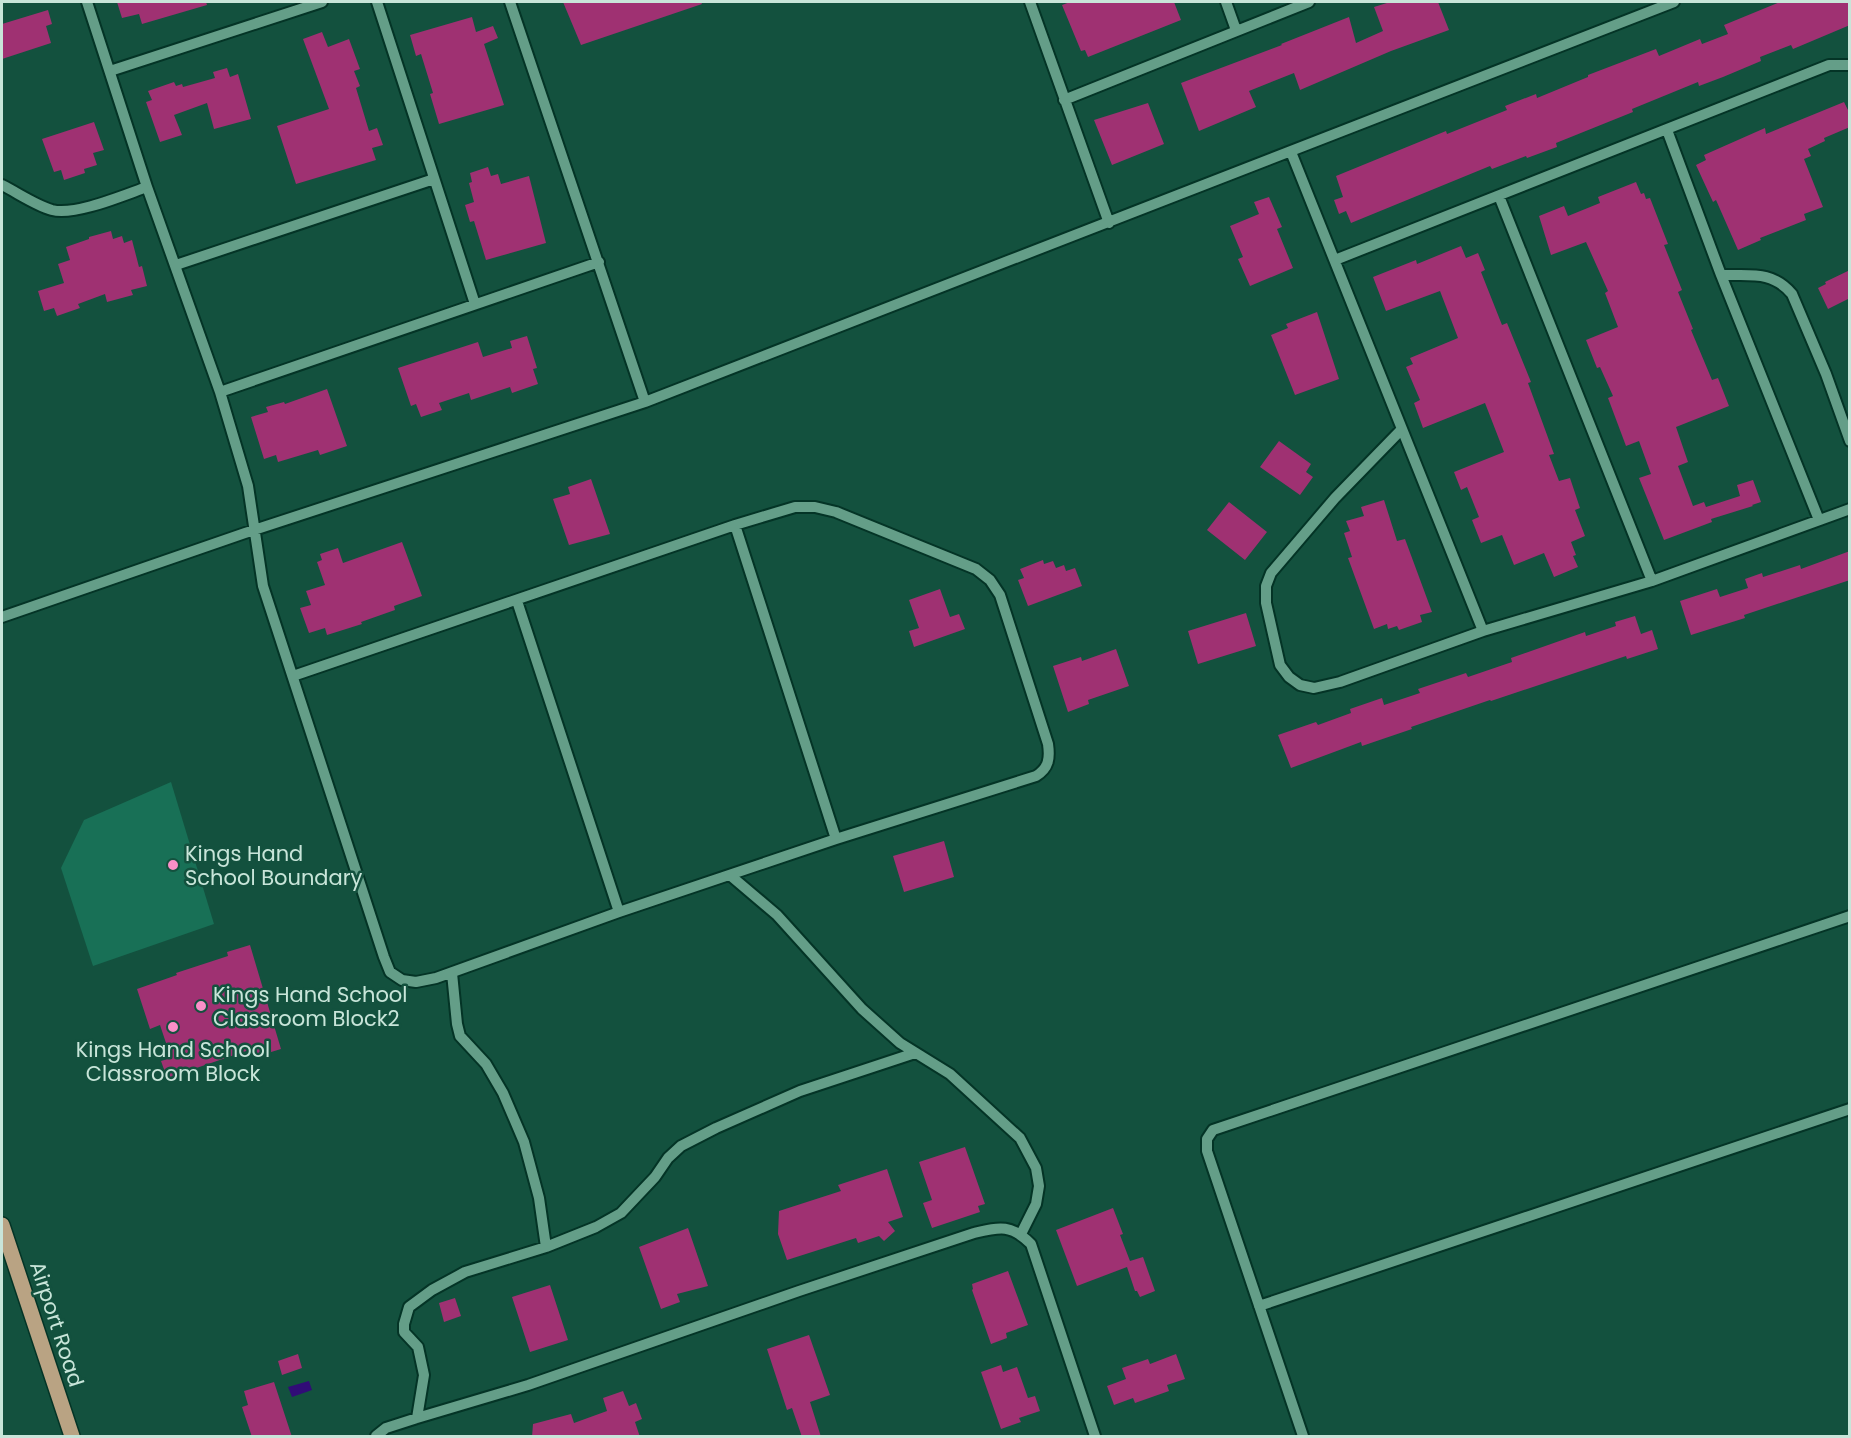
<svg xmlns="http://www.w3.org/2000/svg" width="1851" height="1438" font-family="Poppins,sans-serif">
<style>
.green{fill:#187056}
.water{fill:#310c77}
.building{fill:#9f3172}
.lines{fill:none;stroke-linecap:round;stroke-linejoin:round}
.minor-casing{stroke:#043426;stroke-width:14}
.major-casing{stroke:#043426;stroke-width:18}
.minor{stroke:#649e88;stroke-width:10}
.major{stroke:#b9a383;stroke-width:15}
.poi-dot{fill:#fa8fc8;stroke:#13513e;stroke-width:2}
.labels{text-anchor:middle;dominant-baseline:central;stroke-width:5;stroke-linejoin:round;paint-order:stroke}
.poi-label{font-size:21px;fill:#c8e5d9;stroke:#13513e;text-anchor:start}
.street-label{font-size:21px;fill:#c8e5d9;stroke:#13513e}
</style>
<rect width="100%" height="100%" fill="#13513e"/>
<path class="green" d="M 171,782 L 214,924 L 93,966 L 61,868 L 84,820 Z"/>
<path class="water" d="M 309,1381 L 312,1390 L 292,1397 L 288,1387 Z"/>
<path class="building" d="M 117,2 L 206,2 L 207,5 L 142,24 L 139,14 L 122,18 Z
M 563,2 L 701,2 L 702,4 L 581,45 Z
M 1070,2 L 1174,2 L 1181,20 L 1088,57 L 1085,50 L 1081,51 L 1062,5 Z
M 1390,2 L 1438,2 L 1449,30 L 1391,51 L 1300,90 L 1294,73 L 1249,91 L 1256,107 L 1199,131 L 1181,83 L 1282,45 L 1281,44 L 1349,17 L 1356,43 L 1383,31 L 1374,7 Z
M 1780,2 L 1850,2 L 1850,25 L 1793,49 L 1791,45 L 1760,57 L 1761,61 L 1723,77 L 1699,86 L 1698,82 L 1632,109 L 1633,112 L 1556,143 L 1557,147 L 1527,158 L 1526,156 L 1492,169 L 1490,166 L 1351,223 L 1346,211 L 1339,214 L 1334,200 L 1343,197 L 1336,176 L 1446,131 L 1447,134 L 1507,110 L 1505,106 L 1536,94 L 1537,98 L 1588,77 L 1588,75 L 1656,49 L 1659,56 L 1700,39 L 1702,44 L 1728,34 L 1724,25 Z
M 48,10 L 52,24 L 46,26 L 51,43 L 2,59 L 2,24 Z
M 472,17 L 476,32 L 493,26 L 498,38 L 484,44 L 504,105 L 439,124 L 430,94 L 433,93 L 421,54 L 416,56 L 410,35 Z
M 322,32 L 328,47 L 349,39 L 360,69 L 354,71 L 360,86 L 356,88 L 369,131 L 377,128 L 383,145 L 372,148 L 376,160 L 296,184 L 277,126 L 329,109 L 303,39 Z
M 227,68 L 230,77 L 238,74 L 251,119 L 214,129 L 207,103 L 174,115 L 182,135 L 160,142 L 146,102 L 152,100 L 148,91 L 174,82 L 176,86 L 182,84 L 183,87 L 215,78 L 213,72 Z
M 1844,102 L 1850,114 L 1850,127 L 1824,138 L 1825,141 L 1808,149 L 1811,156 L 1804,159 L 1823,207 L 1804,214 L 1806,220 L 1760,238 L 1761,240 L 1738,250 L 1716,200 L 1713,202 L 1696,165 L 1706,160 L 1704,155 L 1765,128 L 1766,134 Z
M 1148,103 L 1164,144 L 1112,165 L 1094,120 Z
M 94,122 L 104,150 L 93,153 L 97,165 L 84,169 L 85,173 L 64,180 L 61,170 L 54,172 L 42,139 Z
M 488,167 L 491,176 L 498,174 L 501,184 L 529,176 L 546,243 L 486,260 L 474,221 L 470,222 L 465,205 L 474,202 L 469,183 L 472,182 L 470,173 Z
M 1636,182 L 1641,194 L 1644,193 L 1646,199 L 1650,198 L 1668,244 L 1664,245 L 1682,290 L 1678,292 L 1693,329 L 1691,330 L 1712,380 L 1718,378 L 1729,406 L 1676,427 L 1688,462 L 1678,466 L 1693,506 L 1704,502 L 1706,507 L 1740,496 L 1737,485 L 1753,480 L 1761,502 L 1752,505 L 1753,506 L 1711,519 L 1712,522 L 1664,540 L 1639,478 L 1651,474 L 1639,441 L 1626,446 L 1608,398 L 1613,396 L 1600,367 L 1597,368 L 1586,340 L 1618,327 L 1605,293 L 1608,291 L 1586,242 L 1551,255 L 1539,216 L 1564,206 L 1568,216 L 1600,203 L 1598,197 Z
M 1269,197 L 1282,227 L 1277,229 L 1293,268 L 1250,286 L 1238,259 L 1243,257 L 1230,226 L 1259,214 L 1254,202 Z
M 111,231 L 113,239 L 122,236 L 124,243 L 132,240 L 139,267 L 142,266 L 147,286 L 131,290 L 133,295 L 107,302 L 105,294 L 78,304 L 80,308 L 57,316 L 54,308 L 44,311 L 38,291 L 64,283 L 58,264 L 70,260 L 66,247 L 89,239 L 89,237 Z
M 1461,246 L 1466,258 L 1478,253 L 1485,270 L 1481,272 L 1502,325 L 1507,323 L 1531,382 L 1528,383 L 1554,454 L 1549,455 L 1559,481 L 1570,478 L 1580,508 L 1575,510 L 1585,536 L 1571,542 L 1576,555 L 1573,556 L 1578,567 L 1554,577 L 1544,553 L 1514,565 L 1502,535 L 1481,543 L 1472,520 L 1479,517 L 1467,487 L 1461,490 L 1454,472 L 1504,452 L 1485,403 L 1423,428 L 1414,403 L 1420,400 L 1406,367 L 1413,364 L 1410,358 L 1458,338 L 1440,291 L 1386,311 L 1373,277 L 1416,260 L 1417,264 Z
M 1850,270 L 1850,298 L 1828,309 L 1818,288 L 1826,284 L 1825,282 Z
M 1317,312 L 1339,379 L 1295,395 L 1271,335 L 1288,328 L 1286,324 Z
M 527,336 L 537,368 L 533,369 L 538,384 L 512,393 L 510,387 L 471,400 L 469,393 L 439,403 L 442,410 L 421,417 L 416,404 L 411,406 L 398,368 L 478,342 L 483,357 L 512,348 L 510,341 Z
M 327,389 L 347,446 L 320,455 L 318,450 L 278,462 L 276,455 L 264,459 L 251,417 L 268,412 L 266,407 L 284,402 L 285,404 Z
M 1279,441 L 1311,464 L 1306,472 L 1313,477 L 1300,495 L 1260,467 Z
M 591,479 L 610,534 L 569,545 L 553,499 L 570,494 L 568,487 Z
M 1384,500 L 1397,541 L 1405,539 L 1432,612 L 1420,615 L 1422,622 L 1399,630 L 1397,626 L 1388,629 L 1387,624 L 1374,629 L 1348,558 L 1352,557 L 1344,533 L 1350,531 L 1346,521 L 1364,516 L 1361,507 Z
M 1229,502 L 1267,532 L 1245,560 L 1207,530 Z
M 402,542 L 422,596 L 394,606 L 395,610 L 361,622 L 362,624 L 327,635 L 325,628 L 309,633 L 300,608 L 311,605 L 306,591 L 325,585 L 317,562 L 322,560 L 320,554 L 338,548 L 343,563 Z
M 1850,551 L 1850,580 L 1744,615 L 1745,618 L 1691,635 L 1680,601 L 1717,589 L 1720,597 L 1748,588 L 1745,579 L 1762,573 L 1763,577 L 1800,565 L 1801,569 Z
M 1043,560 L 1044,564 L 1053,561 L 1056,568 L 1064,565 L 1066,571 L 1075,568 L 1082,586 L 1028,606 L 1018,580 L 1024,578 L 1020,569 Z
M 940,589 L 950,617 L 959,614 L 965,629 L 914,647 L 909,631 L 919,628 L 909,600 Z
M 1246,613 L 1256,646 L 1198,664 L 1188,631 Z
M 1635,616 L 1641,634 L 1652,630 L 1658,649 L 1627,659 L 1626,656 L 1491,701 L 1490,700 L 1411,727 L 1412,729 L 1362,746 L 1361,742 L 1291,768 L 1278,735 L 1316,722 L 1318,725 L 1351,713 L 1350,709 L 1382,698 L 1384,705 L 1420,693 L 1418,689 L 1466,673 L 1468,677 L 1512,662 L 1511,658 L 1585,632 L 1586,636 L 1616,626 L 1615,622 Z
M 1116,649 L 1129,686 L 1088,700 L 1089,704 L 1068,712 L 1053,666 L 1081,657 L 1082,661 Z
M 944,841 L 954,877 L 904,892 L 893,856 Z
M 250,945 L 281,1049 L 258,1056 L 255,1048 L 167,1078 L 161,1061 L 171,1058 L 160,1025 L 150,1029 L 137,989 L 177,975 L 176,973 L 228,956 L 227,952 Z
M 965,1147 L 985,1204 L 978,1206 L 980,1212 L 932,1228 L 923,1203 L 932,1200 L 919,1162 Z
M 887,1169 L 903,1217 L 888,1222 L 895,1231 L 884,1241 L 879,1236 L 858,1243 L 856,1238 L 787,1260 L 778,1234 L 779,1211 L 841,1191 L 838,1185 Z
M 1113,1208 L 1123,1234 L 1120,1235 L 1130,1261 L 1143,1257 L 1155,1291 L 1140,1297 L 1137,1291 L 1135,1291 L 1127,1267 L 1077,1286 L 1056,1230 Z
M 688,1228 L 708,1286 L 677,1294 L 680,1302 L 661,1309 L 639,1247 Z
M 1008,1271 L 1028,1325 L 1006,1333 L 1007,1338 L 991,1344 L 972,1290 L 973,1289 L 972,1284 Z
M 550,1285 L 568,1340 L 530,1352 L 512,1297 Z
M 455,1298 L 461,1316 L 444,1322 L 439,1303 Z
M 809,1335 L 830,1395 L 810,1402 L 821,1437 L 802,1437 L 792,1408 L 787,1410 L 767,1349 Z
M 298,1354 L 302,1368 L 282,1375 L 278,1361 Z
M 1176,1354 L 1185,1379 L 1167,1385 L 1169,1391 L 1135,1403 L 1133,1398 L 1114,1405 L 1107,1386 L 1126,1379 L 1122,1368 L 1148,1359 L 1150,1364 Z
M 1001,1365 L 1003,1372 L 1017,1367 L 1028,1398 L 1035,1396 L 1040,1411 L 1019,1418 L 1021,1422 L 1001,1429 L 981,1372 Z
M 274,1382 L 292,1437 L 252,1437 L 242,1407 L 248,1405 L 244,1391 Z
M 623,1391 L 629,1406 L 636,1403 L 642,1419 L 635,1422 L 640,1437 L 532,1437 L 533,1424 L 571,1414 L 574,1423 L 607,1411 L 603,1398 Z"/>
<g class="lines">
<defs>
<path id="minor" d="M 87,2 L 147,187 L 220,392 L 248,486 L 263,586 L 384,957 L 390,972 L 402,980 L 416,982 L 436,978 L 619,912 L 836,839 L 1036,776 C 1049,768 1050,758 1048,744 L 1000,595 L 990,580 L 976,569 L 836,512 L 815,507 L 795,507 L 735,525 L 293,676
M 377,2 L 475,304
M 510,2 L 645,402
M 1030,2 L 1109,223
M 1226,2 L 1236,30
M 110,71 L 322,2
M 1064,100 L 1309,2
M 1667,130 L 1721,275 L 1819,520
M 1291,152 L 1483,631
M 2,185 C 18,193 35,205 52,210 C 75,216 124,195 147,187
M 1499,196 L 1652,581
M 1335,260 L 1829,65 L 1850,65
M 176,265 L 434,179
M 1721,275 C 1749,276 1772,270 1792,294 L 1826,374 L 1850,441
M 220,392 L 599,262
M 1402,429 L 1335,498 L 1271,573 L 1266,586 L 1266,603 L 1280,665 L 1289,677 L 1300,685 L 1314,688 L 1340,682 L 1483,631 L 1652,581 L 1850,509
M 735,525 L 836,839
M 517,601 L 619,912
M 2,617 L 245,533 L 645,402 L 1674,2
M 731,876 L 777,915 L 862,1009 L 900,1043 L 950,1074 L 1020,1138 L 1036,1168 L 1039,1186 L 1036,1204 L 1021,1234
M 452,973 L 457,1024 L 460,1036 L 486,1064 L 503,1093 L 524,1142 L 539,1198 L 546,1247
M 1259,1306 L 1850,1109
M 417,1418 L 424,1375 L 418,1347 L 404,1332 L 404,1324 L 409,1307 L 432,1290 L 465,1272 L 546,1247 L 596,1227 L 621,1213 L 655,1177 L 668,1158 L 681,1146 L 716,1128 L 800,1091 L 915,1053
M 376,1436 L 386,1428 L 417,1418 L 528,1385 L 799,1291 L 974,1233 C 1000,1227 1011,1224 1031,1244 L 1095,1436
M 1303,1436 L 1207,1151 L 1207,1139 L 1213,1130 L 1850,916"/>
<path id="major" d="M 2,1225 L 72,1436"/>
</defs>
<use href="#minor" class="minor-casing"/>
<use href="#major" class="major-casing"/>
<use href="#minor" class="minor"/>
<use href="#major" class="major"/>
</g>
<g class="poi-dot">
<circle cx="173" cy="865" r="6"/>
<circle cx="201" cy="1006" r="6"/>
<circle cx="173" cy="1027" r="6"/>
</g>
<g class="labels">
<g class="poi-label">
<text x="185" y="853">Kings Hand<tspan x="185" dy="24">School Boundary</tspan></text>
<text x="213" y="994">Kings Hand School<tspan x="213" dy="24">Classroom Block2</tspan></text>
<text x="173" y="1049" text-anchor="middle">Kings Hand School<tspan x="173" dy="24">Classroom Block</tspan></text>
</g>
<g class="street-label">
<text transform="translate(57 1324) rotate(72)">Airport Road</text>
</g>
</g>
<rect width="1851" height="1438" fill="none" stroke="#c8e5d9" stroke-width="6"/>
</svg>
